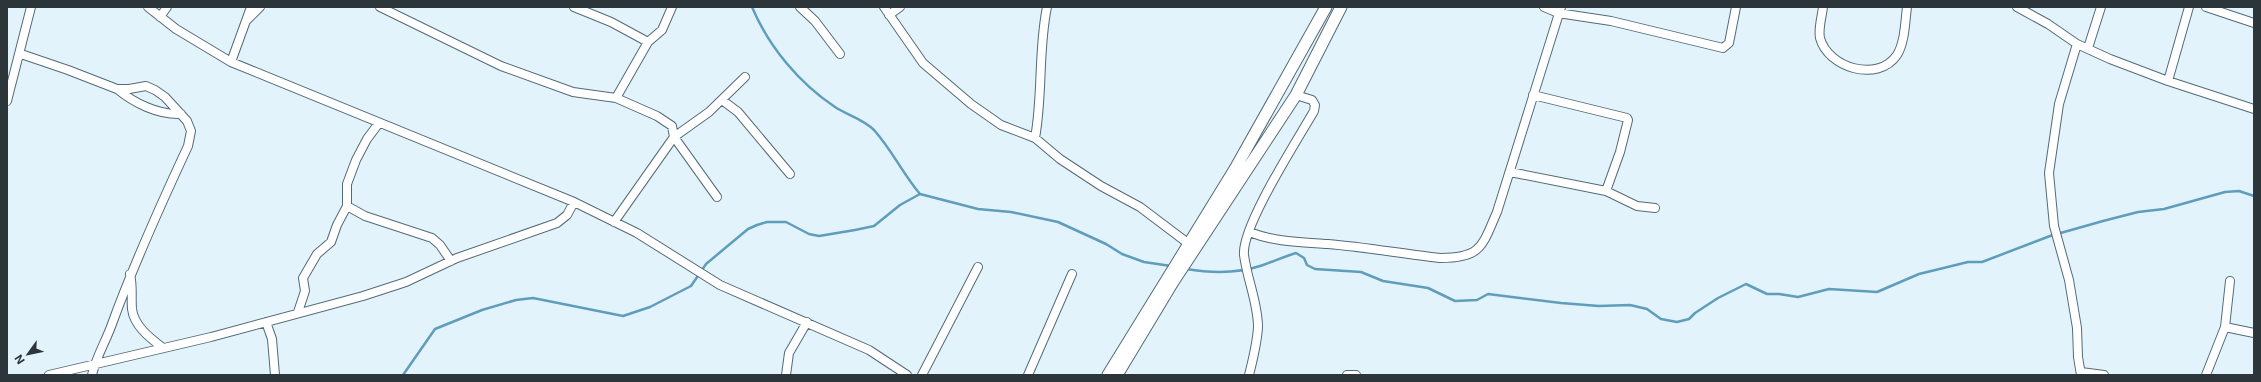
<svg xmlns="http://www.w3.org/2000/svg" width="2261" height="382" font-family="Inter,sans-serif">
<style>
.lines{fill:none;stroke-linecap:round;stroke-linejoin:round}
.stream{stroke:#5f9dbb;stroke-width:2.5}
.minor-casing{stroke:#536b77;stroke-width:10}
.secondary-casing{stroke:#536b77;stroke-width:13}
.minor{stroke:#fff;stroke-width:8}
.secondary{stroke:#fff;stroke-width:11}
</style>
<rect width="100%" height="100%" fill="#e3f3fc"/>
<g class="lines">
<path class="stream" d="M 752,7 C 769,47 799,83 835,107 C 847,115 863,119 874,130 C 892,150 903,174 920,194
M 1186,269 C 1211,273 1236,274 1260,266 C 1272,262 1283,257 1296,253 L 1304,258 L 1307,265 L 1315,269 L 1361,272 L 1383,281 L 1428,288 L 1455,301 L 1477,300 L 1488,294 L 1561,303 L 1599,306 L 1630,305 L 1647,309 L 1661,319 L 1677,322 L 1689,319 L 1695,313 L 1718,298 L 1746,284 L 1767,294 L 1779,294 L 1798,297 L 1829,289 L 1877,292 L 1919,274 L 1968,262 L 1982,262 L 2050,236 L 2103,221 L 2138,212 L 2164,209 L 2225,192 L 2239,191 L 2254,196
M 403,375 L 435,329 L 482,310 L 516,300 L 533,298 L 623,316 L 650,307 L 691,286 L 706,264 L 748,229 L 757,225 L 767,222 L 786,222 L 809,234 L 819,236 L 855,230 L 874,226 L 900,205 L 920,194 L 978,209 L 1011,212 L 1058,222 L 1106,244 L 1122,254 L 1144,262 L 1171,266"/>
<defs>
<path id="minor" d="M 148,7 L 176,29 L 231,62 L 574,202 L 637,233 L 720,285 L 869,350 L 907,375
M 380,7 L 501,66 L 573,92 L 616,98 L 657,116 L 672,126 L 674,137 L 717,197
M 574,7 L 611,22 L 648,42
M 800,7 L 815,21 L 840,54
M 884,7 L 923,63 L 971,104 L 1001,125 L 1035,138 L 1060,159 L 1101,186 L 1140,207 L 1189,244
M 1544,7 L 1558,13 L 1611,21 L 1723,48 L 1729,43 L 1736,7
M 1823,7 C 1822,16 1818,29 1820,38 C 1828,68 1878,83 1897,55 C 1905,42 1905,22 1907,7
M 2017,7 L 2048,24 L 2077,44 L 2110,59 L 2168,81 L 2254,109
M 2206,7 L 2254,23
M 889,15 L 900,7
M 160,17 L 167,7
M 247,20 L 260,7
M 2077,44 L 2059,104 L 2049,173 L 2054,226 L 2069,280 L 2077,328 L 2078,357 L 2081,375
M 2088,48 L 2101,7
M 21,54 L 68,70 L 117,89 L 129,89 L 146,86 L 155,90 L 165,97 L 187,121 L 191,131 L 188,146 C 161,204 134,263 112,324 C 106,341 96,357 92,375
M 231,62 L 251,7
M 2168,81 L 2189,7
M 117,89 C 134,103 158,115 181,114
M 1533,95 L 1627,118 L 1628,120 L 1620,152 L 1606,191
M 616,98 L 648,42 L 662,30 L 672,7
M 722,100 L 738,112 L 790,174
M 7,101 L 31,7
M 1035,138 C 1043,95 1038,50 1047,7
M 1510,172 L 1606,191 L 1637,206 L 1655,208
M 347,206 L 365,216 L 432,238 L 440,245 L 451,261
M 614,222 L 674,137 L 709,112 L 745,77
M 1249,232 C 1275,242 1300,242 1328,244 C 1365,247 1403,254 1440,258 C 1482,258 1482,246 1497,212 L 1561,7
M 130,274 C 133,287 131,296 132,309 C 134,326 150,338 163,348
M 298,312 L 305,291 L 303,278 L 317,254 L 331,242 L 337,225 L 347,206 L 347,184 L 356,160 L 367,139 L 379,123
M 266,322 L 272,339 L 275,375
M 2225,327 L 2254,333
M 2081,372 L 2104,375
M 49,375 L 211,337 L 363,296 L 406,282 L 457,258 L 557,223 L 567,215 L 574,202
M 786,375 L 789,353 L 807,322
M 922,375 L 978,267
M 1028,375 L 1072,274
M 1249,375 C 1253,359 1257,344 1258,327 C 1258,303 1247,279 1244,255 C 1241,227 1298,139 1314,111 L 1315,105 L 1312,100 L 1296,95
M 1347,375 L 1356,375
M 2206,375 L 2225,327 L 2230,281"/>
<path id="secondary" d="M 1108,375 L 1235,169 L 1326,7
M 1117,375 L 1173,282 L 1296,95 L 1341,7"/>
</defs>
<use href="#minor" class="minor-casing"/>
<use href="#secondary" class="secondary-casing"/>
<use href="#minor" class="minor"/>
<use href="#secondary" class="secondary"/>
</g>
<rect width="2261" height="382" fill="none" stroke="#2b353a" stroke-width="16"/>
<g transform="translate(28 354) rotate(237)" stroke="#e3f3fc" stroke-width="3" paint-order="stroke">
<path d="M0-3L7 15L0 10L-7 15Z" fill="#2b353a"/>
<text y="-6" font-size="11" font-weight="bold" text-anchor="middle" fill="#2b353a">N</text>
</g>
</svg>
